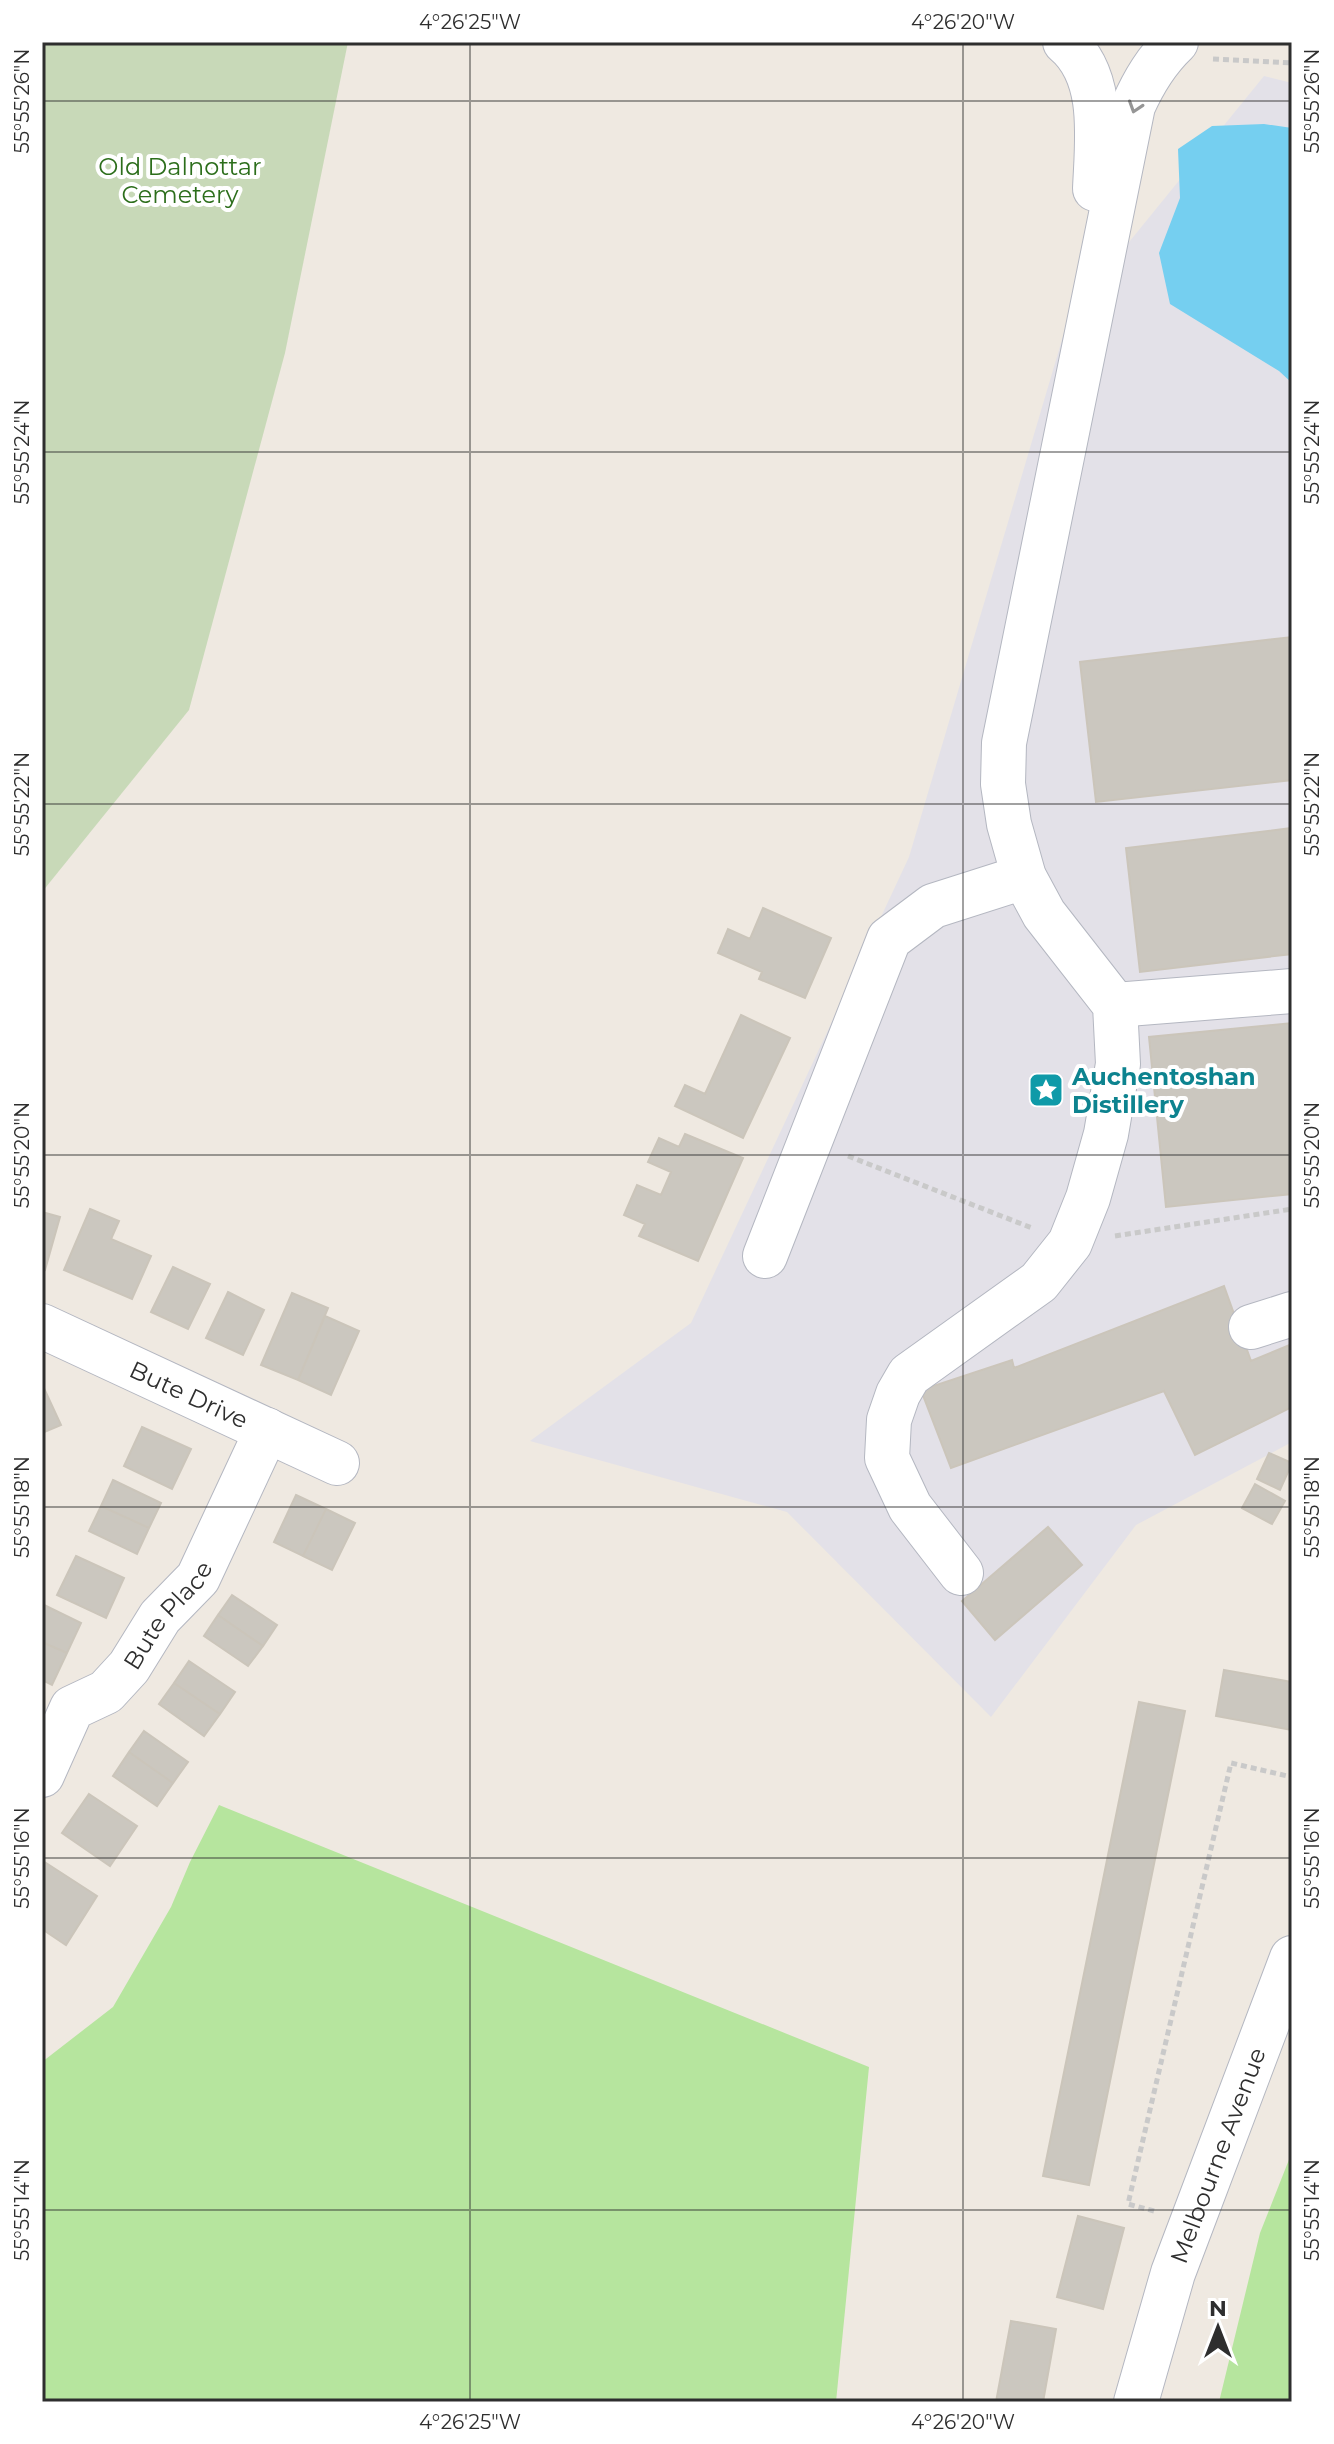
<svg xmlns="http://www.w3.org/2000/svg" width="1334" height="2444" font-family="Montserrat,sans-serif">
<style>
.industrial{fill:#e3e1e8}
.green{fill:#b6e59e}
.cemetery{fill:#c8d9b8}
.water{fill:#75cff0}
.building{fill:#cbc7bf;stroke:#cbc5ba;stroke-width:2}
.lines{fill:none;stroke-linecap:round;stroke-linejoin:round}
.minor-casing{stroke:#b4b7c1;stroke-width:46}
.path{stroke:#c9c9c9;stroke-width:5;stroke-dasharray:6 4;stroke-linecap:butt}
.minor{stroke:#fff;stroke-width:44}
.oneway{stroke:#969696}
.ticks{fill:none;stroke:#2e2e2e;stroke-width:2;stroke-opacity:0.45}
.labels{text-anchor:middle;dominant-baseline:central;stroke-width:8;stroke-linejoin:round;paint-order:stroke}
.park-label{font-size:24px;fill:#2c6e1b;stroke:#fff}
.culture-label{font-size:24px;font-weight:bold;fill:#0d838f;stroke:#fff;text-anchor:start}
.street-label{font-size:24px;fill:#2e2e2e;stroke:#fff}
.neatline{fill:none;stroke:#2e2e2e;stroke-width:3}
.ticks-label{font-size:20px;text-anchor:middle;fill:#2e2e2e}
</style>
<rect width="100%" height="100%" fill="#efe9e1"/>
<path class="industrial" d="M 1264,76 L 1292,83 L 1292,1442 L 1136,1525 L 991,1717 L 787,1512 L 530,1441 L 691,1323 L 909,857 L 1069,316 Z"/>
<path class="green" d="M 219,1805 L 869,2067 L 836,2402 L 42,2402 L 42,2062 L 113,2007 L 171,1907 L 190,1862 Z
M 1292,2152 L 1292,2402 L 1219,2402 L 1260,2233 Z"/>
<path class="cemetery" d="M 42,42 L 348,42 L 285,353 L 189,710 L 42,892 Z"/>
<path class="water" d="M 1264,124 L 1292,128 L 1292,383 L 1279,371 L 1170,304 L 1159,253 L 1180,198 L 1178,149 L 1212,126 Z"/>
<path class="building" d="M 1292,637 L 1292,780 L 1096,802 L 1080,662 Z
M 1292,828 L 1292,954 L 1140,972 L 1126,848 Z
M 763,908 L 831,938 L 805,998 L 759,979 L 762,972 L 718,953 L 728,929 L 750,939 Z
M 741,1015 L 790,1038 L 743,1138 L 675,1106 L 685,1085 L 705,1094 Z
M 1292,1023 L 1292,1194 L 1166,1207 L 1149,1037 Z
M 685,1134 L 743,1158 L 698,1261 L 639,1236 L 645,1224 L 624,1215 L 637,1185 L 661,1195 L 671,1172 L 648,1162 L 659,1138 L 679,1147 Z
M 90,1209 L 119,1221 L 111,1239 L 151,1256 L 132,1299 L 64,1270 Z
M 42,1212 L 60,1217 L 45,1270 L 42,1269 Z
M 173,1267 L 210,1284 L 188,1329 L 151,1312 Z
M 1224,1286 L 1251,1361 L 1292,1344 L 1292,1407 L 1195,1455 L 1164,1391 L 951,1468 L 921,1390 L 1012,1360 L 1014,1368 Z
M 228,1292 L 264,1310 L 243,1355 L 206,1338 Z
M 292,1293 L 328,1308 L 298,1380 L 261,1365 Z
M 325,1316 L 359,1331 L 331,1395 L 298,1380 Z
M 42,1384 L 61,1425 L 42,1433 Z
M 142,1427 L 191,1449 L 172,1489 L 124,1466 Z
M 1269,1453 L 1292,1463 L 1280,1490 L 1257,1479 Z
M 113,1480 L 161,1503 L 149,1528 L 101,1506 Z
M 1255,1484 L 1285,1501 L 1272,1524 L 1242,1508 Z
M 296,1495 L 326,1509 L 303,1556 L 274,1542 Z
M 101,1506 L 149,1528 L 137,1554 L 89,1531 Z
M 326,1509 L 355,1523 L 332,1570 L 303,1556 Z
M 1048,1527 L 1082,1565 L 995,1640 L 962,1601 Z
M 76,1556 L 124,1578 L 106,1618 L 57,1595 Z
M 232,1595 L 277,1625 L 263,1646 L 218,1615 Z
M 42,1604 L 81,1623 L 67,1653 L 42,1642 Z
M 218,1615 L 263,1646 L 248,1666 L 204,1636 Z
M 42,1642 L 67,1653 L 52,1685 L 42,1680 Z
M 189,1661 L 235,1692 L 220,1714 L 174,1683 Z
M 1224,1670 L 1292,1682 L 1292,1730 L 1216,1716 Z
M 174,1683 L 220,1714 L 204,1736 L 159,1704 Z
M 1139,1702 L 1185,1711 L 1089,2185 L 1043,2176 Z
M 144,1731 L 188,1762 L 173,1783 L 129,1752 Z
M 129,1752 L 173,1783 L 157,1806 L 113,1776 Z
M 89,1794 L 137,1826 L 110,1866 L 62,1833 Z
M 43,1861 L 97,1896 L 66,1945 L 42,1929 Z
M 1078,2216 L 1124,2228 L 1103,2309 L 1057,2297 Z
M 1011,2321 L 1056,2329 L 1043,2402 L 996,2402 Z"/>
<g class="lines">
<defs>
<g id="minor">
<path d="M 1065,42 C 1106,76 1097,141 1095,189"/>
<path d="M 1115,1005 L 1292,991"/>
<path d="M 765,1256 L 889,939 L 933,906 L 1024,877"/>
<path id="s1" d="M 42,1326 L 337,1463"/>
<path d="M 1251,1327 L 1292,1314"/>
<path d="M 961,1573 L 910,1507 L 887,1458 L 889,1420 L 898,1394 L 909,1375 L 1039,1282 L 1070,1243 L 1088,1198 L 1106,1134 L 1118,1064 L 1115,1005 L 1044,914 L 1024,877 L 1009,824 L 1003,784 L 1004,743 L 1133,106 C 1144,81 1156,61 1176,42"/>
<path id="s2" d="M 42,1775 L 72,1708 L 106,1692 L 129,1667 L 160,1617 L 198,1578 L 267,1430"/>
<path id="s3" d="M 1136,2402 L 1173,2273 L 1292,1958"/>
</g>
</defs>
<use href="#minor" class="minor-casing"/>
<path class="path" d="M 1213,59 L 1292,63
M 848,1156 L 1032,1228
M 1115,1236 L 1292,1209
M 1154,2211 L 1128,2204 L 1231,1763 L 1292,1777"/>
<use href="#minor" class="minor"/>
</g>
<defs><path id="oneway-chevron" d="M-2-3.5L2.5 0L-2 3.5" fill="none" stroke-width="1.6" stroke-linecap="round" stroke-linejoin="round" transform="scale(2)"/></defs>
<use class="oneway" href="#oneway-chevron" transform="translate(1135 107) rotate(108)"/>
<path class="ticks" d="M 470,42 L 470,2402M 963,42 L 963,2402M 42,101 L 1292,101M 42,452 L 1292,452M 42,804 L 1292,804M 42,1155 L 1292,1155M 42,1507 L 1292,1507M 42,1858 L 1292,1858M 42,2210 L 1292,2210"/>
<defs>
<symbol id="sight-square" viewBox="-11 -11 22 22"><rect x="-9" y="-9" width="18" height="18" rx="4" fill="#0f9aa8" stroke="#fff"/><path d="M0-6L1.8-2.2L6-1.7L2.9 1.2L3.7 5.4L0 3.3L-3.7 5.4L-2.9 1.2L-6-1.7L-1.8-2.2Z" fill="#fff"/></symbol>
</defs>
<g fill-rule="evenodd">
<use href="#sight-square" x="1026" y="1070" width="40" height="40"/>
</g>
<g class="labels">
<g class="park-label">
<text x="180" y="166">Old Dalnottar<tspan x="180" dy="28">Cemetery</tspan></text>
</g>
<g class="culture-label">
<text x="1072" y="1076">Auchentoshan<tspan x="1072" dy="28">Distillery</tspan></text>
</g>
<g class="street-label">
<text stroke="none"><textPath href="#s1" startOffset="162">Bute Drive</textPath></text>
<text stroke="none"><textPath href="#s2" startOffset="210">Bute Place</textPath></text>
<text stroke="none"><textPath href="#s3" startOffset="260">Melbourne Avenue</textPath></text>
</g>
</g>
<rect width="1334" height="2444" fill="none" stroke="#ffffff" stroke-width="88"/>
<g transform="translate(1218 2328)" stroke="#ffffff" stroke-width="6" paint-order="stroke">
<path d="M0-6L14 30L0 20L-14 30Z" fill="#2e2e2e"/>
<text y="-12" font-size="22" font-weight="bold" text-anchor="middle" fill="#2e2e2e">N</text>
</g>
<rect x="44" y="44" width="1246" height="2356" class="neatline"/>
<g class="ticks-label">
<text x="470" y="29">4°26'25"W</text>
<text x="963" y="29">4°26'20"W</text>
<text transform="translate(22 101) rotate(-90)" y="7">55°55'26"N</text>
<text transform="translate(1312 101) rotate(-90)" y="7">55°55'26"N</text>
<text transform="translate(22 452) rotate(-90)" y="7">55°55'24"N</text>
<text transform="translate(1312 452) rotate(-90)" y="7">55°55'24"N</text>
<text transform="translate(22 804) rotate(-90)" y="7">55°55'22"N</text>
<text transform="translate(1312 804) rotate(-90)" y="7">55°55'22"N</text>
<text transform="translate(22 1155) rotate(-90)" y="7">55°55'20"N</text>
<text transform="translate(1312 1155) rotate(-90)" y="7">55°55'20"N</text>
<text transform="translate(22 1507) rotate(-90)" y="7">55°55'18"N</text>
<text transform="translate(1312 1507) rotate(-90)" y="7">55°55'18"N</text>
<text transform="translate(22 1858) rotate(-90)" y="7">55°55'16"N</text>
<text transform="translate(1312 1858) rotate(-90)" y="7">55°55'16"N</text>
<text transform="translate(22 2210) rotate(-90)" y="7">55°55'14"N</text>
<text transform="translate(1312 2210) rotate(-90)" y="7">55°55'14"N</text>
<text x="470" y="2429">4°26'25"W</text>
<text x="963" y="2429">4°26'20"W</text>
</g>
</svg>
